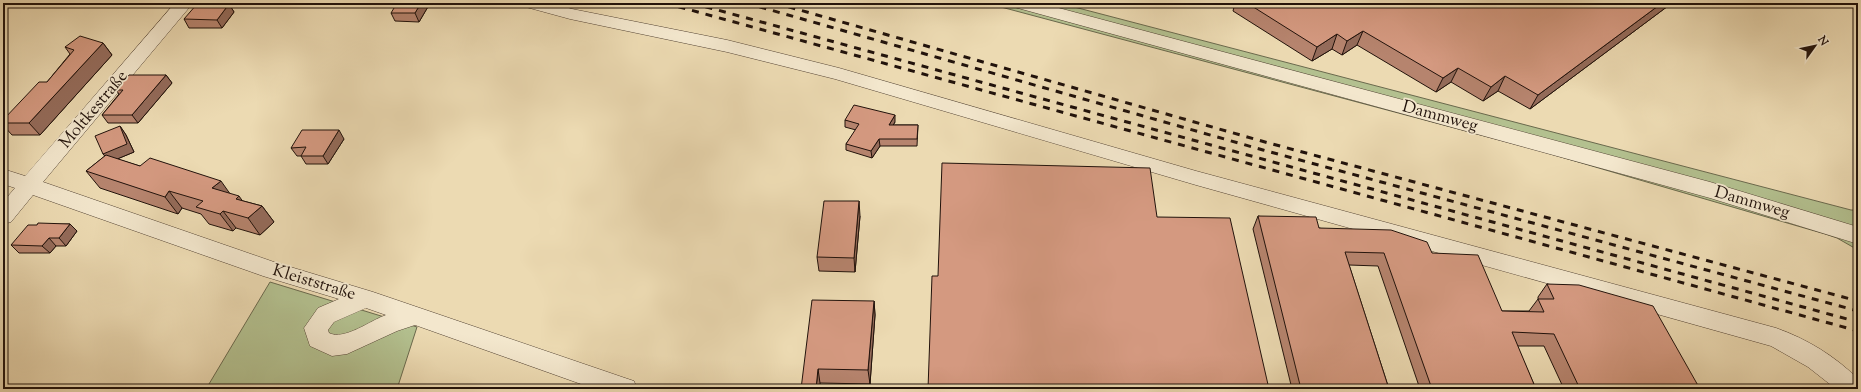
<svg xmlns="http://www.w3.org/2000/svg" width="1861" height="392" font-family="'Sorts Mill Goudy',serif">
<style>
.green{fill:#b3c08f;stroke:#6a694d}
.lines{fill:none;stroke-linecap:round;stroke-linejoin:round}
.street-casing{stroke:#544435;stroke-width:1}
.street{fill:#f3e7cd;fill-rule:evenodd}
.rail{stroke:#21120b;stroke-width:3;stroke-dasharray:7 7;stroke-linecap:butt}
.wall{fill:#b6846e;stroke:#21120b}
.shaded-wall{fill:#946b5a;stroke:#21120b}
.building{fill:#d49980;stroke:#21120b}
.labels{text-anchor:middle;dominant-baseline:central;stroke-width:3.5;stroke-linejoin:round;paint-order:stroke}
.street-label{font-size:17px;fill:#21120b;stroke:#f3e7cd}
</style>
<rect width="100%" height="100%" fill="#ecdab2"/>
<filter id="stains"><feTurbulence type="fractalNoise" baseFrequency=".005" numOctaves="4"/><feColorMatrix values="0 0 0 0 .2 0 0 0 0 .09 0 0 0 0 .02 0 0 0 .5 -.17"/></filter>
<radialGradient id="worn" r=".72"><stop offset=".6" stop-color="#630" stop-opacity="0"/><stop offset="1" stop-color="#630" stop-opacity=".3"/></radialGradient>
<path class="green" d="M 986,3 L 1059,3 L 1851,210 L 1858,210 L 1858,250 L 1837,238 L 1825,234 L 1537,150 Z
M 270,282 L 417,327 L 397,389 L 206,389 Z"/>
<g class="lines">
<defs>
<path id="street" d="M 175,3 L 193,3 L 43,182 L 274,262 L 373,292 L 625,378 L 634,381 L 637,389 L 595,389 L 415,325 L 397,331 L 347,354 L 332,356 L 310,346 L 304,328 L 318,308 L 339,299 L 263,276 L 33,195 L 11,222 L 3,224 L 3,202 L 15,188 L 3,184 L 3,169 L 25,176 ZM 366,308 L 386,315 C 371,320 344,341 329,333 L 328,330 L 334,322 Z
M 523,3 L 551,3 L 572,9 L 727,40 L 839,68 L 1196,171 L 1776,328 C 1807,339 1835,356 1858,379 L 1858,389 L 1836,389 L 1808,367 L 1771,346 L 1196,185 L 835,79 L 727,52 L 570,19 L 526,7 Z
M 1011,3 L 1040,3 L 1710,182 L 1858,227 L 1858,244 L 1710,198 L 1014,7 Z"/>
</defs>
<use href="#street" class="street-casing"/>
<use href="#street" class="street"/>
<path class="rail" d="M 665,3 L 1858,331
M 692,3 L 1858,322
M 746,3 L 1263,150 L 1858,311
M 775,3 L 1265,142 L 1858,301"/>
</g>
<path class="wall" d="M 104,3 L 167,3 L 166,4 L 104,4 Z
M 1235,3 L 1672,3 L 1530,109 L 1498,91 L 1483,101 L 1451,82 L 1436,92 L 1357,45 L 1342,55 L 1332,49 L 1312,61 L 1233,11 Z
M 229,4 L 234,12 L 222,28 L 189,28 L 184,19 Z
M 429,5 L 419,22 L 395,21 L 391,13 Z
M 103,43 L 112,55 L 40,135 L 12,135 L 3,125 L 3,120 L 47,82 L 70,54 L 65,47 Z
M 166,75 L 172,83 L 138,123 L 108,123 L 102,115 L 119,94 L 116,90 Z
M 845,120 L 895,122 L 893,125 L 918,125 L 917,146 L 880,146 L 872,158 L 846,150 L 846,144 L 856,130 L 845,127 Z
M 120,126 L 126,135 L 134,152 L 117,159 L 230,194 L 243,201 L 262,206 L 274,222 L 260,235 L 236,228 L 233,231 L 209,224 L 201,214 L 182,208 L 178,214 L 100,188 L 86,171 L 105,156 L 103,154 Z
M 344,139 L 328,164 L 306,164 L 301,156 L 297,156 L 291,148 Z
M 860,216 L 855,272 L 819,271 L 817,257 Z
M 1258,216 L 1319,228 L 1432,253 L 1502,311 L 1529,311 L 1538,299 L 1538,297 L 1547,284 L 1700,389 L 1564,389 L 1544,346 L 1517,346 L 1536,389 L 1420,389 L 1378,266 L 1349,265 L 1389,389 L 1292,389 L 1253,229 Z
M 70,224 L 77,231 L 66,246 L 56,246 L 50,253 L 19,253 L 11,245 L 37,225 Z
M 874,301 L 875,315 L 870,384 L 820,383 L 820,389 L 801,389 Z"/>
<path class="shaded-wall" d="M 421,3 L 428,3 L 429,5 L 419,22 L 415,13 Z
M 1662,3 L 1672,3 L 1530,109 L 1538,95 Z
M 229,4 L 234,12 L 222,28 L 217,20 Z
M 1363,31 L 1357,45 L 1342,55 L 1347,41 Z
M 1337,34 L 1332,49 L 1312,61 L 1317,47 Z
M 103,43 L 112,55 L 40,135 L 29,123 Z
M 1458,68 L 1451,82 L 1436,92 L 1443,78 Z
M 166,75 L 172,83 L 138,123 L 132,115 Z
M 1505,76 L 1498,91 L 1483,101 L 1491,87 Z
M 895,115 L 895,122 L 889,132 L 889,125 Z
M 120,126 L 126,135 L 134,152 L 110,162 L 103,154 Z
M 339,130 L 344,139 L 328,164 L 323,156 Z
M 879,139 L 880,146 L 872,158 L 871,151 Z
M 221,181 L 233,198 L 212,188 Z
M 169,191 L 182,208 L 178,214 L 165,197 Z
M 239,196 L 251,213 L 236,199 Z
M 859,201 L 860,216 L 855,272 L 854,258 Z
M 262,206 L 274,222 L 260,235 L 248,218 Z
M 223,211 L 236,228 L 233,231 L 220,214 Z
M 70,224 L 77,231 L 66,246 L 59,238 Z
M 49,238 L 56,246 L 50,253 L 42,246 Z
M 874,301 L 875,315 L 870,384 L 868,370 Z
M 818,369 L 820,383 L 820,389 L 816,389 Z"/>
<path class="building" d="M 397,3 L 421,3 L 415,13 L 391,13 Z
M 1247,3 L 1662,3 L 1538,95 L 1505,76 L 1491,87 L 1458,68 L 1443,78 L 1363,31 L 1347,41 L 1337,34 L 1317,47 Z
M 197,4 L 229,4 L 217,20 L 184,19 Z
M 80,36 L 103,43 L 29,123 L 3,123 L 3,120 L 39,82 L 47,82 L 74,50 L 65,47 Z
M 129,75 L 166,75 L 132,115 L 102,115 L 123,90 L 116,90 Z
M 854,105 L 895,115 L 889,125 L 918,125 L 917,139 L 879,139 L 871,151 L 846,144 L 859,124 L 845,120 Z
M 120,126 L 127,144 L 103,154 L 95,136 Z
M 302,130 L 339,130 L 323,156 L 301,156 L 306,147 L 291,148 Z
M 106,155 L 140,166 L 150,158 L 221,181 L 212,188 L 239,196 L 236,199 L 262,206 L 248,218 L 223,211 L 220,214 L 196,207 L 203,201 L 169,191 L 165,197 L 86,171 Z
M 942,163 L 1150,168 L 1157,217 L 1230,218 L 1269,389 L 928,389 L 932,276 L 938,276 Z
M 824,201 L 859,201 L 854,258 L 817,257 Z
M 1258,216 L 1316,217 L 1319,228 L 1391,230 L 1427,242 L 1432,253 L 1478,255 L 1502,311 L 1544,312 L 1538,299 L 1554,299 L 1547,284 L 1579,285 L 1653,306 L 1700,389 L 1580,389 L 1554,334 L 1512,332 L 1536,389 L 1432,389 L 1384,253 L 1345,252 L 1389,389 L 1301,389 Z
M 38,223 L 70,224 L 59,238 L 49,238 L 42,246 L 11,245 L 28,225 L 37,225 Z
M 812,300 L 874,301 L 868,370 L 818,369 L 816,389 L 801,389 Z"/>
<g class="labels">
<g class="street-label">
<text transform="translate(94 110) rotate(-50)">Moltkestraße</text>
<text transform="translate(1440 117) rotate(15)">Dammweg</text>
<text transform="translate(1752 203) rotate(16)">Dammweg</text>
<text transform="translate(314 283) rotate(17)">Kleiststraße</text>
</g>
</g>
<rect width="1861" height="392" fill="none" stroke="#ecdab2" stroke-width="16"/>
<rect x="4" y="4" width="1853" height="384" fill="none" stroke="#21120b" stroke-width="2"/>
<rect x="8" y="8" width="1845" height="376" fill="none" stroke="#21120b"/>
<g transform="translate(1815 46) rotate(57)" stroke="#f3e7cd" stroke-width="3" paint-order="stroke">
<path d="M0-3L7 15L0 10L-7 15Z" fill="#21120b"/>
<text y="-6" font-size="11" font-weight="bold" text-anchor="middle" fill="#21120b">N</text>
</g>
<rect width="100%" height="100%" filter="url(#stains)"/>
<rect width="100%" height="100%" fill="url(#worn)"/>
</svg>
